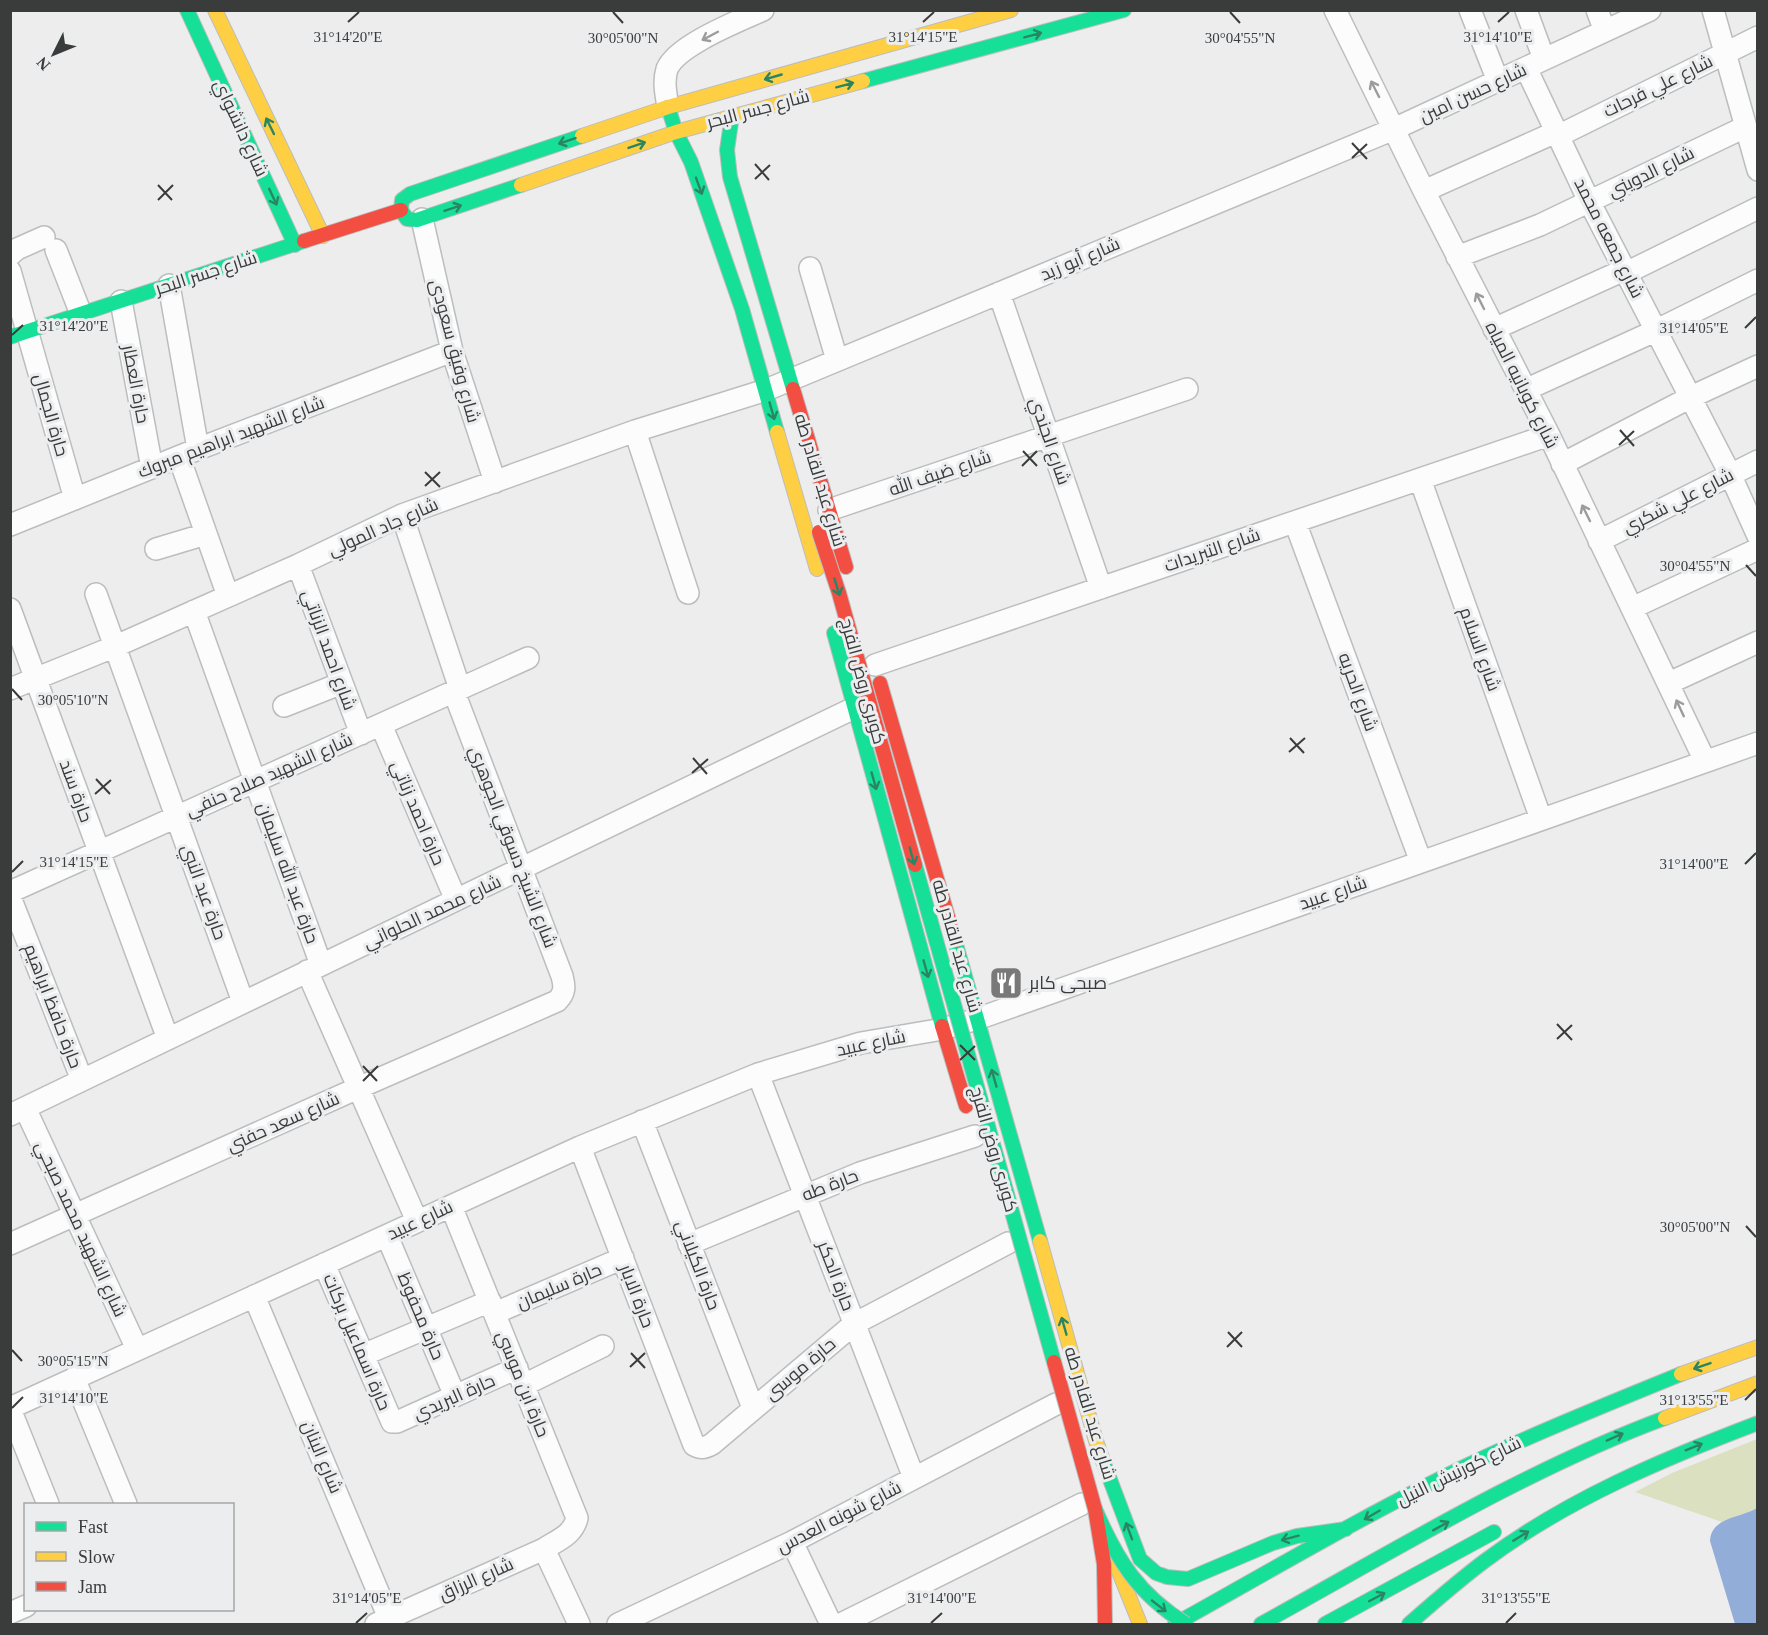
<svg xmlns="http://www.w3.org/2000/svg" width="1768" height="1635" font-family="'Times New Roman',Cairo,serif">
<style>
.green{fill:#dbe0c1}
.water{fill:#92add8}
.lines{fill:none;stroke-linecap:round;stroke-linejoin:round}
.street-casing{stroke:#bcbdbd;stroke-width:24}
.fast-casing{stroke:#bcbdbd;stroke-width:16}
.slow-casing{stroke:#bcbdbd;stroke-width:16}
.jam-casing{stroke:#bcbdbd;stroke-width:16}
.street{stroke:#fcfcfc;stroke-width:21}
.fast{stroke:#16e098;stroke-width:14}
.slow{stroke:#ffcf43;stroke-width:14}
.jam{stroke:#f24e42;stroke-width:14}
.fast-bridge-casing{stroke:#bcbdbd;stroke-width:16;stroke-linecap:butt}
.jam-bridge-casing{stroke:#bcbdbd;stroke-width:16;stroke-linecap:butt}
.fast-bridge{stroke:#16e098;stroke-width:14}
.jam-bridge{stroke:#f24e42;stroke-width:14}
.oneway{stroke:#2a8565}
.oneway2{stroke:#9b9c9c}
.ticks{fill:none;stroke:#3a3b3b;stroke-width:2}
.labels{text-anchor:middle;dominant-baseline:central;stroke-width:6;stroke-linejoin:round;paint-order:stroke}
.street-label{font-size:18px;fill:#3a3b3b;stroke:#ecedef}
.poi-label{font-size:18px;fill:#3a3b3b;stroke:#ecedef;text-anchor:start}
.ticks-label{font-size:15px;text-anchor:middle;fill:#3a3b3b;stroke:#ecedef;stroke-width:6;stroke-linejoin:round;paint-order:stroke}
</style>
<rect width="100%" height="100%" fill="#ededee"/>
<path class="green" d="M 1757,1439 L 1757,1508 L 1738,1517 L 1722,1522 L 1635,1492 L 1672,1473 Z"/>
<path class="water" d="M 1757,1508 L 1757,1624 L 1735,1624 L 1710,1541 C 1711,1517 1741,1518 1757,1508 Z"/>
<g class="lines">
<defs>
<path id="street" d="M 1335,10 L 1424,191 L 1549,435 L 1705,761
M 1470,10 L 1498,81
M 1526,10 L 1544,59
M 1597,10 L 1605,31
M 1713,10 L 1758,170
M 1526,68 L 1589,201 L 1730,474 L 1758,536
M 668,107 C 666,94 663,82 667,69 C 677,45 739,21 763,10
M 1558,136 L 1758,37
M 1424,191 L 1556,132
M 422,219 L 452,351 L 495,482
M 56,250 L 81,314
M 10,255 L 17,249 L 44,237
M 1457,257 L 1540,225 L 1745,127
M 810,268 L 837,360
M 10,271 L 75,499
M 1626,273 L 1758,208
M 169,285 L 198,449
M 999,293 L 1101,588
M 121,301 L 152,468
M 1494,329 L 1624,270
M 1525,390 L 1655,331 L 1758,280
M 635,431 L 688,593
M 179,457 L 228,596
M 1562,464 L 1691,397 L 1758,366
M 1420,479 L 1541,819
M 829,510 L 1187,389
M 402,515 L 460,689
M 1295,522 L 1421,862
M 10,525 L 198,449 L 452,351
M 1599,541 L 1758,461
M 156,549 L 206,534
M 298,565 L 361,734
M 96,594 L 243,1002
M 1632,608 L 1758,549
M 10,609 L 168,1039
M 194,611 L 321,965
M 875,665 L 1549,435
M 1669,683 L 1758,642
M 10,689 L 116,646 L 298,565 L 402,515 L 635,431 L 766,390 L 1394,129 L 1650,10
M 284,706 L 342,683
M 381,725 L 456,900
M 10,892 L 528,658
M 10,897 L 82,1080
M 307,971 L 417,1221
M 758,1074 L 914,1478
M 25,1108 L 137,1349
M 10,1115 L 854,708
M 642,1121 L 753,1408
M 580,1147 L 694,1445 C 701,1449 705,1448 712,1444 L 854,1324 L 1008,1243
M 387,1236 L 455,1396
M 10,1244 L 358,1088 L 557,1001 C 565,993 565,987 562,976 L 454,692
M 689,1244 L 860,1173 L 975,1136
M 324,1264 L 392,1422 L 397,1422 L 517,1368
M 254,1296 L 389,1618
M 495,1313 L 623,1258
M 363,1355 L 490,1301
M 74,1378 L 126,1504
M 524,1385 L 603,1346
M 10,1408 L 580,1147 L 758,1074 L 861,1043 L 943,1029 L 977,1019 L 1758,743
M 10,1409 L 48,1504
M 792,1542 L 831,1624
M 544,1549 L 579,1624
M 10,1613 L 26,1606
M 376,1624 L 544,1549 C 558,1540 573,1535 577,1518 L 451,1206
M 618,1624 L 792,1542 L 1056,1404
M 841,1624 L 1082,1504"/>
<path id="fast" d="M 187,10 L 295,245
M 863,81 L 1124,10
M 668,107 L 676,132 L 691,162 L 742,309 L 777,432
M 732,116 L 727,150 L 730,177 L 793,389
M 521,185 L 417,220 L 407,219 L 401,210 L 402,200 L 410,194 L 582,136
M 10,337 L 304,241
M 834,633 L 942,1026
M 955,941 L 1040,1241
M 1103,1461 L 1140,1559 L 1156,1573 L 1167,1577 L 1188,1579 L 1273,1543 L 1297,1536 L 1346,1529
M 1175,1624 C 1272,1570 1368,1513 1468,1465 C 1537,1432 1610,1403 1681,1374
M 1261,1624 C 1392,1552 1525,1470 1665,1418
M 1325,1624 L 1494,1532
M 1409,1624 C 1434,1602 1459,1580 1486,1560 C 1568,1499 1663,1459 1758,1423"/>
<path id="slow" d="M 215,10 L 323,236
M 582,136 L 668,107 L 1011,10
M 521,185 L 676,132 L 863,81
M 777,432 L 817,569
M 1040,1241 L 1096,1441 L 1103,1461
M 1681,1374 L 1758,1347
M 1665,1418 L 1758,1383
M 1115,1562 L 1140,1624"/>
<path id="jam" d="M 304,241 L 401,210
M 793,389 L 846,567
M 880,683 L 955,941
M 942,1026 L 966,1106"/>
</defs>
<use href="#street" class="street-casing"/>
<use href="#fast" class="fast-casing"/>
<use href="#slow" class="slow-casing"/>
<use href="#jam" class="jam-casing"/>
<use href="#street" class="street"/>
<use href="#fast" class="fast"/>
<use href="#slow" class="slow"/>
<use href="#jam" class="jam"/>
<defs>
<path id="fast-bridge" d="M 915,865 L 1054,1362
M 1095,1509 C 1117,1560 1138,1594 1186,1624"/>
<path id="jam-bridge" d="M 819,532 L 839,593 L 915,865
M 1054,1362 L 1095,1509 L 1104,1564 L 1105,1624"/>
</defs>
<use href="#fast-bridge" class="fast-bridge-casing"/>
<use href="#jam-bridge" class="jam-bridge-casing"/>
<use href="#fast-bridge" class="fast-bridge"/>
<use href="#jam-bridge" class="jam-bridge"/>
</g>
<defs><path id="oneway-shaft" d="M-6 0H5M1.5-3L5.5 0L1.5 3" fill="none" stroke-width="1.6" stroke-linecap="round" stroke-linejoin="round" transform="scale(1.5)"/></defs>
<g class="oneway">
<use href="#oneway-shaft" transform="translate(1033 35) rotate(-15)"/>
<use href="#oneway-shaft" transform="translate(773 77) rotate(164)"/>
<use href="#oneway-shaft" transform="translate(845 85) rotate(-15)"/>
<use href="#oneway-shaft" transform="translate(270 126) rotate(-116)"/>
<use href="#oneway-shaft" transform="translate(567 141) rotate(161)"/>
<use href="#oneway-shaft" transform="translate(637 145) rotate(-19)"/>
<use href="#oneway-shaft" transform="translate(699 186) rotate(70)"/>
<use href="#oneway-shaft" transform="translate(273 197) rotate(65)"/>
<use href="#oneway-shaft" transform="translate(453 208) rotate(-19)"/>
<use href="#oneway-shaft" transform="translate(772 411) rotate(74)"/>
<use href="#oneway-shaft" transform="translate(837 587) rotate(73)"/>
<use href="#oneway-shaft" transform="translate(874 781) rotate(74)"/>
<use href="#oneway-shaft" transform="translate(912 856) rotate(75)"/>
<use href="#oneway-shaft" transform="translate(926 969) rotate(74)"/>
<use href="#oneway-shaft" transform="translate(994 1078) rotate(-106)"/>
<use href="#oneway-shaft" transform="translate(1064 1326) rotate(-106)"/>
<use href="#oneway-shaft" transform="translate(1702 1366) rotate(161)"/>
<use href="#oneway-shaft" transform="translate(1615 1437) rotate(-24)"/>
<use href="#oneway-shaft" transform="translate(1694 1447) rotate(-22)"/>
<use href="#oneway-shaft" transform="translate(1372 1515) rotate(150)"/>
<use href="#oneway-shaft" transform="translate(1441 1526) rotate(-29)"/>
<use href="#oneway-shaft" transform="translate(1129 1531) rotate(-110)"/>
<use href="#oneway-shaft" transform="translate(1521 1536) rotate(-32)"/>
<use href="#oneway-shaft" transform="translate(1290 1538) rotate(165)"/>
<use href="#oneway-shaft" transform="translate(1377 1597) rotate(-28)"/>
<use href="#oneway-shaft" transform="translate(1159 1606) rotate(38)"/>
</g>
<g class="oneway2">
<use href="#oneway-shaft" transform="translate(710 36) rotate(152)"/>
<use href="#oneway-shaft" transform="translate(1375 89) rotate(-117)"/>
<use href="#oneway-shaft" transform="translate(1480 301) rotate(-117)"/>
<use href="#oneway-shaft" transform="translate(1586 513) rotate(-116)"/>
<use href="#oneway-shaft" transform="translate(1680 708) rotate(-115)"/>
</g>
<path class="ticks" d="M 613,12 L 623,23M 1230,12 L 1240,23M 348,22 L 359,12M 923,22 L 934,12M 1498,22 L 1509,12M 1352,143 L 1367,159M 1352,158 L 1367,144M 755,164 L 769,180M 755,179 L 770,165M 158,185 L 172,200M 158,200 L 173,185M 1745,328 L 1756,317M 12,335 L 23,325M 1620,430 L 1634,446M 1619,445 L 1634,431M 1023,451 L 1037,466M 1022,466 L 1037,451M 425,472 L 440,487M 425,486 L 440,472M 1746,565 L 1756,576M 12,689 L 22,700M 1290,738 L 1304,753M 1289,752 L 1305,738M 693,758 L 707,774M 692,773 L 708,759M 96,779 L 110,794M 95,794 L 111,780M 1745,864 L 1756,853M 12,872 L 23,861M 1557,1024 L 1572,1040M 1557,1039 L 1572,1025M 960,1045 L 975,1060M 960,1060 L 975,1046M 363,1066 L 377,1081M 363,1081 L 378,1066M 1746,1226 L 1756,1237M 1228,1332 L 1242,1347M 1227,1347 L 1242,1332M 12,1350 L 22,1361M 631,1353 L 645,1368M 630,1367 L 645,1353M 1745,1400 L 1756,1389M 12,1408 L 23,1397M 356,1623 L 367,1613M 931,1623 L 942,1613M 1506,1623 L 1516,1613"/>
<defs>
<symbol id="restaurant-square" viewBox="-11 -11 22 22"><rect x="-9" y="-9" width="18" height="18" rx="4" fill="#79797a" stroke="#ecedef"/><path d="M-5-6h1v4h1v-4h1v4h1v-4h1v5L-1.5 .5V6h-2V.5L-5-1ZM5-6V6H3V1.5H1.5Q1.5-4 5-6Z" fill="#fff"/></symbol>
</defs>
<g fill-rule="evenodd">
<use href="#restaurant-square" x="987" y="964" width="38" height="38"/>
</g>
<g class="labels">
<g class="street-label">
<text transform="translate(1658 86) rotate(-26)">شارع علي فرحات</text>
<text transform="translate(1473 93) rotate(-25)">شارع حسن امين</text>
<text transform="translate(758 109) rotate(-15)">شارع جسر البحر</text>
<text transform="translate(241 128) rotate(65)">شارع دانشواي</text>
<text transform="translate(1651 172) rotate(-26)">شارع الدويني</text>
<text transform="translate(1609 238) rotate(63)">شارع جمعه محمد</text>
<text transform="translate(1080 259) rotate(-23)">شارع أبو زيد</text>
<text transform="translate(206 273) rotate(-18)">شارع جسر البحر</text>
<text transform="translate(455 351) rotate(75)">شارع وفيق سعودى</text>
<text transform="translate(136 384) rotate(79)">حارة العطار</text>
<text transform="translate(1522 385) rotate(63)">شارع كوبانيه المياه</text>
<text transform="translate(51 415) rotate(74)">حارة الجمال</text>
<text transform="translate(231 437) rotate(-21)">شارع الشهيد ابراهيم مبروك</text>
<text transform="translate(1050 441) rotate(71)">شارع الجندي</text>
<text transform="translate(940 473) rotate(-19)">شارع ضيف الله</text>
<text transform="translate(820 480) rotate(73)">شارع عبد القادر طه</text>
<text transform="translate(1678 501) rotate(-27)">شارع علي شكري</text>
<text transform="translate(383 527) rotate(-24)">شارع جاد المولي</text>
<text transform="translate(1212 550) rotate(-19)">شارع التبريدات</text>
<text transform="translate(1480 649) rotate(70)">شارع السلام</text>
<text transform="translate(329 650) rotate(70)">شارع احمد الزناتي</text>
<text transform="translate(863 681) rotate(75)">كوبرى روض الفرج</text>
<text transform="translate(1358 692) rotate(70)">شارع الحريه</text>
<text transform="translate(269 775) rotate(-24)">شارع الشهيد صلاح حنفي</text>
<text transform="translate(76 791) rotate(70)">حارة سند</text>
<text transform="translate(418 813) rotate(67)">حارة احمد زناتي</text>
<text transform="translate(513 847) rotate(69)">شارع الشيخ دسوقي الجوهري</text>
<text transform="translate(288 873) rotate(70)">حارة عبد الله سليمان</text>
<text transform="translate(204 892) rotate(70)">حارة عبد النبي</text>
<text transform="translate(1333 893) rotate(-19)">شارع عبيد</text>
<text transform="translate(432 912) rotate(-25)">شارع محمد الحلواني</text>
<text transform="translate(957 946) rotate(74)">شارع عبد القادر طه</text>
<text transform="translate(53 1006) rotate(69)">حارة حافظ ابراهيم</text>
<text transform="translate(871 1043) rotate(-12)">شارع عبيد</text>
<text transform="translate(283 1122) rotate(-24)">شارع سعد حفني</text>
<text transform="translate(994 1149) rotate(74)">كوبرى روض الفرج</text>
<text transform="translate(830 1185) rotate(-21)">حارة طه</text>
<text transform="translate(420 1220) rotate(-25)">شارع عبيد</text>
<text transform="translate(81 1229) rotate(65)">شارع الشهيد محمد صبحي</text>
<text transform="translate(698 1265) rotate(69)">حارة الكيلاني</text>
<text transform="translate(836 1276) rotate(69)">حارة الحكر</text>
<text transform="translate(559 1286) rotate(-23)">حارة سليمان</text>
<text transform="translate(637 1296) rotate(69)">حارة الابار</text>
<text transform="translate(421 1316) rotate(67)">حارة محفوظ</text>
<text transform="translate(357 1342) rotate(67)">حارة اسماعيل بركات</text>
<text transform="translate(800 1369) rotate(-40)">حارة موسى</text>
<text transform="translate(523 1384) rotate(68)">حارة ابن موسي</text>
<text transform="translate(454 1397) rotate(-24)">حارة البريدي</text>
<text transform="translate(1090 1413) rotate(73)">شارع عبد القادر طه</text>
<text transform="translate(322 1457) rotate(67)">شارع البنان</text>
<text transform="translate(1459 1471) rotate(-26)">شارع كورنيش النيل</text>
<text transform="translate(839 1517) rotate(-27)">شارع شونه العدس</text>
<text transform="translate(476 1579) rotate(-24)">شارع الرزاق</text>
</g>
<g class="poi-label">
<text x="1029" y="983">صبحى كابر</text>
</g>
</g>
<g class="ticks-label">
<text x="348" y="42">31°14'20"E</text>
<text x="923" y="42">31°14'15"E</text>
<text x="1498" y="42">31°14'10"E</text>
<text x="623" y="43">30°05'00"N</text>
<text x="1240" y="43">30°04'55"N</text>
<text x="74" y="331">31°14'20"E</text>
<text x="1694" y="333">31°14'05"E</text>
<text x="1695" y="571">30°04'55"N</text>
<text x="73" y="705">30°05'10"N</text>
<text x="74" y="867">31°14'15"E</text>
<text x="1694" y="869">31°14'00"E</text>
<text x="1695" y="1232">30°05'00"N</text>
<text x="73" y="1366">30°05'15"N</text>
<text x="74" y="1403">31°14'10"E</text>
<text x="1694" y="1405">31°13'55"E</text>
<text x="367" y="1603">31°14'05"E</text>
<text x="942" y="1603">31°14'00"E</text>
<text x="1516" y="1603">31°13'55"E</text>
</g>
<rect width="1768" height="1635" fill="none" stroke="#3a3b3b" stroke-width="24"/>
<rect x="24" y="1503" width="210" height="108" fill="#ecedef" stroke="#a5a6a7" stroke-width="1.5"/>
<rect x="36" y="1522" width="30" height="9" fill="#16e098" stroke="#a5a6a7" stroke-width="1.5"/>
<text x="78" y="1533" font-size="18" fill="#3a3b3b">Fast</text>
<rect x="36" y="1552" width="30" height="9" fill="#ffcf43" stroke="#a5a6a7" stroke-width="1.5"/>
<text x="78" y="1563" font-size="18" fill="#3a3b3b">Slow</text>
<rect x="36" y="1582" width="30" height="9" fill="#f24e42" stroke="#a5a6a7" stroke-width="1.5"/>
<text x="78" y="1593" font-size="18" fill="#3a3b3b">Jam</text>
<g transform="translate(54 54) rotate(227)" stroke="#ecedef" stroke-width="4.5" paint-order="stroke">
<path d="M0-4.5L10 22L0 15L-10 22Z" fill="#3a3b3b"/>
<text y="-9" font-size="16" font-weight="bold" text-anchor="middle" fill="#3a3b3b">N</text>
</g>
</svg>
